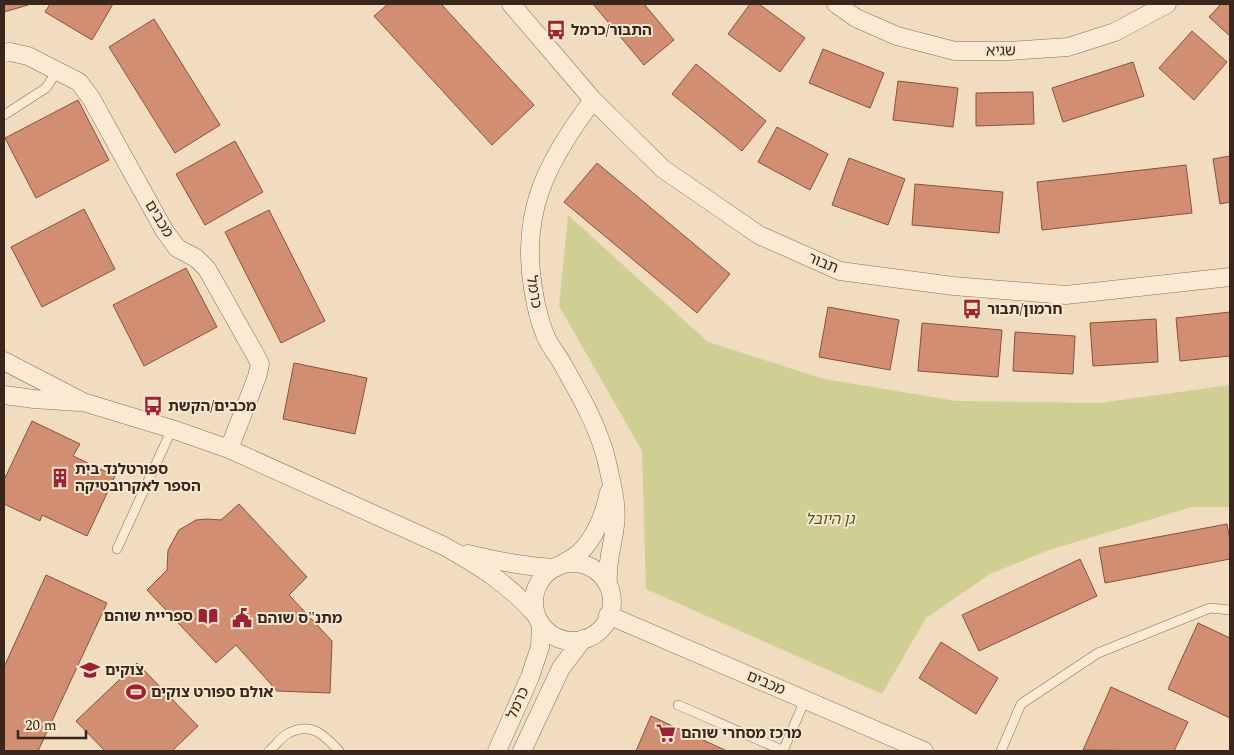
<svg xmlns="http://www.w3.org/2000/svg" width="1234" height="755" font-family="Spectral,'Noto Sans Hebrew',serif">
<style>
.green{fill:#cfcf93}
.building{fill:#d18e73;stroke:#8b503b}
.lines{fill:none;stroke-linecap:round;stroke-linejoin:round}
.lane-casing{stroke:#8b6b56;stroke-width:10}
.street-casing{stroke:#8b6b56;stroke-width:19}
.lane{stroke:#fbead3;stroke-width:9}
.street{stroke:#fbead3;stroke-width:18}
.labels{text-anchor:middle;dominant-baseline:central;stroke-width:4;stroke-linejoin:round;paint-order:stroke}
.poi-label{font-size:15px;font-weight:bold;fill:#39261c;stroke:#f8e7cf;text-anchor:start}
.street-label{font-size:15px;fill:#39261c;stroke:#f8e7cf}
.park-label{font-size:15px;font-style:italic;fill:#505721;stroke:#f8e7cf}
</style>
<rect width="100%" height="100%" fill="#f1dcbf"/>
<path class="green" d="M 568,215 L 708,342 L 824,379 L 956,401 L 1099,403 L 1230,385 L 1230,507 L 1192,507 L 1049,550 L 990,574 L 926,618 L 882,694 L 646,589 L 642,451 L 559,306 Z"/>
<path class="building" d="M 4,4 L 28,4 L 28,5 L 4,12 Z
M 50,4 L 113,4 L 92,40 L 45,12 Z
M 388,4 L 441,4 L 534,105 L 492,145 L 374,16 Z
M 593,4 L 644,4 L 674,40 L 644,65 Z
M 750,4 L 759,4 L 805,38 L 780,72 L 728,34 Z
M 1221,4 L 1230,4 L 1230,36 L 1209,17 Z
M 154,19 L 220,125 L 175,153 L 109,47 Z
M 1192,31 L 1227,62 L 1194,100 L 1159,68 Z
M 823,49 L 884,73 L 870,108 L 809,83 Z
M 1133,62 L 1144,96 L 1063,122 L 1052,88 Z
M 696,64 L 766,121 L 742,151 L 672,94 Z
M 898,81 L 958,88 L 953,127 L 893,120 Z
M 1033,92 L 1034,124 L 976,126 L 976,93 Z
M 78,100 L 109,160 L 36,198 L 5,138 Z
M 777,127 L 828,154 L 810,190 L 758,162 Z
M 235,141 L 263,192 L 205,225 L 176,174 Z
M 1230,156 L 1230,202 L 1220,204 L 1213,159 Z
M 849,158 L 905,179 L 888,225 L 832,205 Z
M 597,163 L 730,274 L 697,313 L 564,202 Z
M 1186,165 L 1192,213 L 1042,230 L 1037,182 Z
M 915,184 L 1003,192 L 999,233 L 912,225 Z
M 84,209 L 115,269 L 42,307 L 11,247 Z
M 269,210 L 325,321 L 281,343 L 225,232 Z
M 186,268 L 217,327 L 144,366 L 113,305 Z
M 828,307 L 899,320 L 890,370 L 819,357 Z
M 1230,312 L 1230,356 L 1180,361 L 1176,318 Z
M 1156,319 L 1158,362 L 1093,366 L 1090,323 Z
M 922,323 L 1002,330 L 998,377 L 918,371 Z
M 1015,332 L 1075,336 L 1073,374 L 1013,371 Z
M 294,363 L 367,378 L 355,434 L 283,419 Z
M 32,421 L 80,444 L 73,456 L 115,476 L 87,536 L 42,515 L 40,521 L 4,504 L 4,480 Z
M 239,504 L 307,577 L 289,595 L 332,641 L 330,693 L 277,691 L 236,645 L 216,663 L 147,590 L 167,570 L 168,550 L 179,530 L 196,520 L 207,519 L 221,520 Z
M 1227,524 L 1230,540 L 1230,559 L 1105,583 L 1099,548 Z
M 1080,559 L 1097,596 L 979,651 L 962,615 Z
M 46,575 L 107,603 L 38,751 L 4,751 L 4,667 Z
M 1198,623 L 1230,638 L 1230,718 L 1168,689 Z
M 941,642 L 998,678 L 976,714 L 919,678 Z
M 137,663 L 198,726 L 172,751 L 105,751 L 76,721 Z
M 1111,687 L 1188,722 L 1174,751 L 1083,750 Z
M 651,716 L 727,751 L 636,751 Z"/>
<g class="lines">
<defs>
<path id="lane" d="M 4,115 L 46,88 L 57,71
M 117,549 L 172,429
M 678,705 L 784,751
M 269,751 C 275,746 282,736 289,733 C 312,721 325,736 339,751
M 783,751 L 805,700
M 1001,751 L 1021,704 L 1098,653 L 1210,608 L 1230,610"/>
<path id="street" d="M 511,4 L 593,100 L 663,169 L 759,235 L 840,271 L 953,286 L 1066,295 L 1230,277
M 836,4 L 856,18 L 897,36 L 955,51 L 1010,51 L 1068,47 L 1115,32 L 1167,4
M 4,53 L 10,52 L 28,56 L 79,82 L 91,98 L 164,230 L 177,248 L 196,258 L 207,269 L 256,356 L 260,364 L 257,377 L 229,449
M 593,100 C 548,160 520,211 533,288 C 536,307 540,326 549,343 C 553,350 559,357 563,365 C 580,395 599,428 607,462 C 611,481 618,506 615,525 C 613,546 606,563 608,585
M 4,361 L 83,402 L 172,429 L 229,449 L 444,546 C 481,567 507,583 536,615
M 4,395 L 34,399 L 78,402
M 468,554 C 497,561 525,567 555,568
M534 602a39 39 0 1 1 78 0a39 39 0 1 1-78 0Z
M 562,564 C 567,561 573,558 578,554 C 595,539 605,513 609,492
M 608,615 L 924,751
M 497,751 L 530,677 L 540,647 L 541,625
M 522,751 L 561,668 L 583,639"/>
</defs>
<use href="#lane" class="lane-casing"/>
<use href="#street" class="street-casing"/>
<use href="#lane" class="lane"/>
<use href="#street" class="street"/>
</g>
<defs>
<symbol id="bus-bare" viewBox="-9 -9 18 18"><path d="M-5-6H5V4H4V6H2V4H-2V6H-4V4H-5ZM-3.5-4V0h7V-4ZM-3.5 1.2v1.5H-2V1.2ZM2 1.2v1.5H3.5V1.2Z" fill="#9e2233" stroke="#f8e7cf" stroke-width="2.5" paint-order="stroke"/></symbol>
<symbol id="building-bare" viewBox="-9 -9 18 18"><path d="M-4-6H4V6H1V3H-1V6H-4ZM-2.5-4.3h1.7v1.8h-1.7ZM.8-4.3h1.7v1.8H.8ZM-2.5-1h1.7V.8h-1.7ZM.8-1h1.7V.8H.8Z" fill="#9e2233" stroke="#f8e7cf" stroke-width="2.5" paint-order="stroke"/></symbol>
<symbol id="library-bare" viewBox="-9 -9 18 18"><path d="M-6-4Q-3-5.5-.7-3.5V5Q-3 3-6 4ZM6-4Q3-5.5 .7-3.5V5Q3 3 6 4Z" fill="#9e2233" stroke="#f8e7cf" stroke-width="2.5" paint-order="stroke"/></symbol>
<symbol id="civic-bare" viewBox="-9 -9 18 18"><path d="M-.6-6.5H3V-4.5H.6V-3L4-1V1h2V6H-6V1h2V-1L-.6-3ZM-1.2 2.5V6h2.4V2.5Z" fill="#9e2233" stroke="#f8e7cf" stroke-width="2.5" paint-order="stroke"/></symbol>
<symbol id="school-bare" viewBox="-9 -9 18 18"><path d="M0-5L7-2L0 1L-7-2ZM-4 1L0 2.5L4 1V4Q0 6-4 4Z" fill="#9e2233" stroke="#f8e7cf" stroke-width="2.5" paint-order="stroke"/></symbol>
<symbol id="stadium-bare" viewBox="-9 -9 18 18"><path d="M0-5a6.5 5 0 1 0 0 10a6.5 5 0 1 0 0-10ZM-3.5-1.8h7v3.6h-7Z" fill="#9e2233" stroke="#f8e7cf" stroke-width="2.5" paint-order="stroke"/></symbol>
<symbol id="supermarket-bare" viewBox="-9 -9 18 18"><path d="M-6-5.5h2.5l.6 2H6L4.5 2H-2.5L-4.4-4H-6ZM-1.5 3.2a1.3 1.3 0 1 0 .1 0ZM3 3.2a1.3 1.3 0 1 0 .1 0Z" fill="#9e2233" stroke="#f8e7cf" stroke-width="2.5" paint-order="stroke"/></symbol>
</defs>
<g fill-rule="evenodd">
<use href="#bus-bare" x="542" y="16" width="28" height="28"/>
<use href="#bus-bare" x="958" y="295" width="28" height="28"/>
<use href="#bus-bare" x="139" y="392" width="28" height="28"/>
<use href="#building-bare" x="46" y="464" width="28" height="28"/>
<use href="#library-bare" x="194" y="602" width="28" height="28"/>
<use href="#civic-bare" x="228" y="604" width="28" height="28"/>
<use href="#school-bare" x="76" y="656" width="28" height="28"/>
<use href="#stadium-bare" x="122" y="678" width="28" height="28"/>
<use href="#supermarket-bare" x="652" y="719" width="28" height="28"/>
</g>
<g class="labels">
<g class="poi-label">
<text x="571" y="30">התבור/כרמל</text>
<text x="987" y="309">חרמון/תבור</text>
<text x="168" y="406">מכבים/הקשת</text>
<text x="75" y="469">ספורטלנד בית<tspan x="75" dy="17">הספר לאקרובטיקה</tspan></text>
<text x="193" y="616" text-anchor="end">ספריית שוהם</text>
<text x="257" y="618">מתנ"ס שוהם</text>
<text x="105" y="670">צוקים</text>
<text x="151" y="692">אולם ספורט צוקים</text>
<text x="681" y="733">מרכז מסחרי שוהם</text>
</g>
<g class="street-label">
<text transform="translate(1001 51) rotate(-1)">שגיא</text>
<text transform="translate(159 219) rotate(59)">מכבים</text>
<text transform="translate(823 263) rotate(22)">תבור</text>
<text transform="translate(534 292) rotate(80)">כרמל</text>
<text transform="translate(766 683) rotate(23)">מכבים</text>
<text transform="translate(518 703) rotate(-66)">כרמל</text>
</g>
<g class="park-label">
<text x="830" y="519">גן היובל</text>
</g>
</g>
<rect width="1234" height="755" fill="none" stroke="#39261c" stroke-width="10"/>
<path d="M18 730v8h68v-8" fill="none" stroke="#39261c" stroke-width="2.5"/>
<text x="25" y="730" font-size="15" fill="#39261c" stroke="#f8e7cf" stroke-width="4" paint-order="stroke">20 m</text>
</svg>
